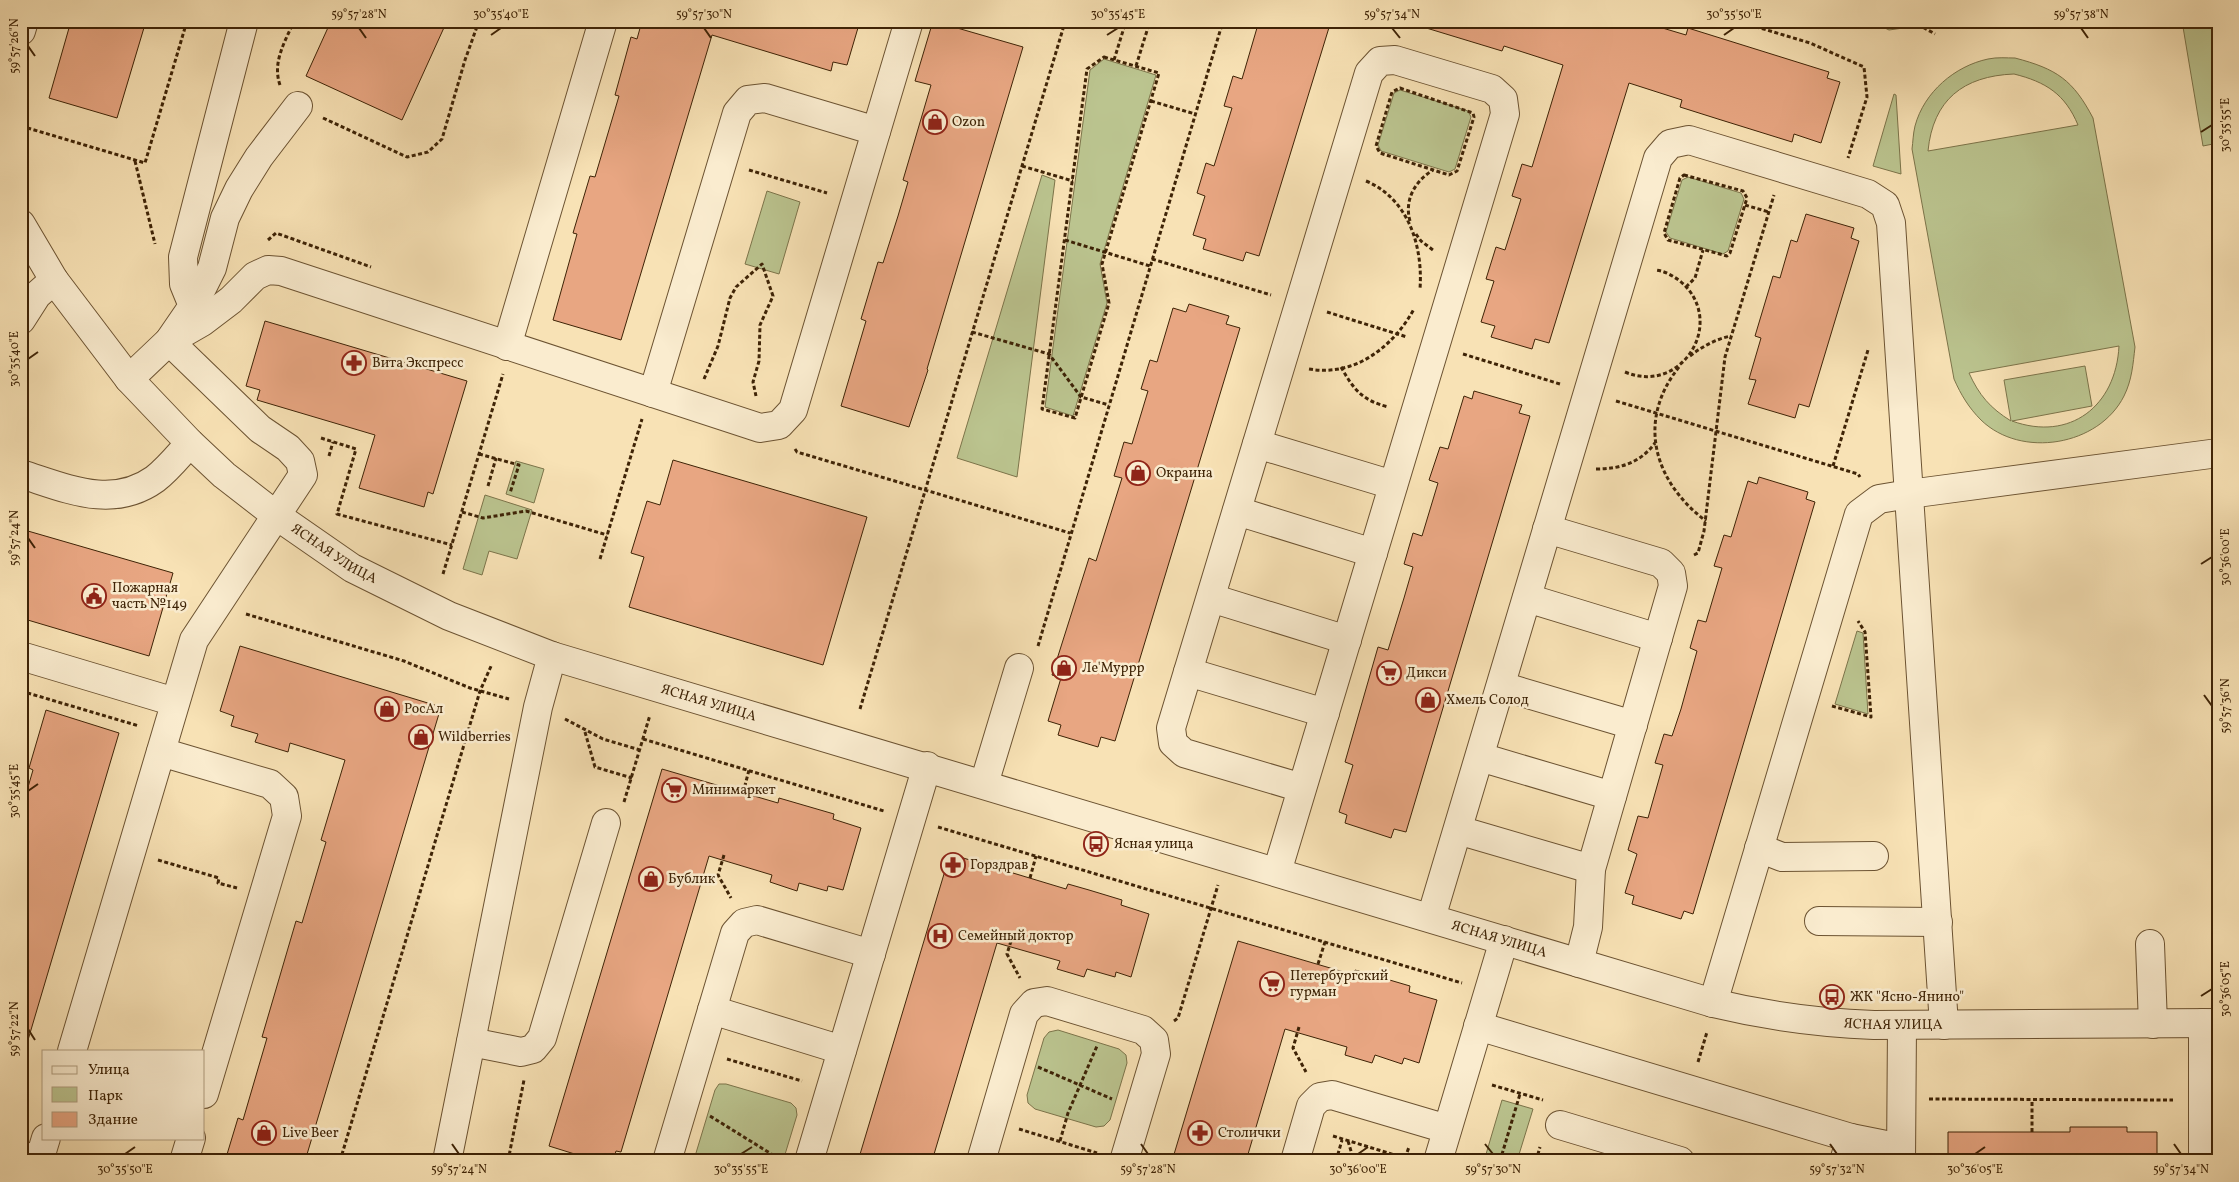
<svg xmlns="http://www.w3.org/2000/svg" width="2239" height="1182" font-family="Vollkorn,serif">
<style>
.green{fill:#bbc48f;stroke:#7c744a;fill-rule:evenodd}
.building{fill:#e8a682;stroke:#3e2306}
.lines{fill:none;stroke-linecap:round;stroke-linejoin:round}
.minor-casing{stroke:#6c5332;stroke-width:30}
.path{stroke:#3e2306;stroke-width:3;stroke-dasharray:4 2.5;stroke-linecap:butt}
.minor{stroke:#faeccf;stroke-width:28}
.ticks{fill:none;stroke:#3e2306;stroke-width:2}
.labels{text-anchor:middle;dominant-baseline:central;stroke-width:5;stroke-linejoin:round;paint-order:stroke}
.poi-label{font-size:14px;fill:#3e2306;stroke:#faeccf;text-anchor:start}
.street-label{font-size:14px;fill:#3e2306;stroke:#faeccf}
.neatline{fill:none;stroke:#3e2306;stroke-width:2}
.ticks-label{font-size:12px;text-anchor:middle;fill:#3e2306}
</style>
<rect width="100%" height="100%" fill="#f8e2b5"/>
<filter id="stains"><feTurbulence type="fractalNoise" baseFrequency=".004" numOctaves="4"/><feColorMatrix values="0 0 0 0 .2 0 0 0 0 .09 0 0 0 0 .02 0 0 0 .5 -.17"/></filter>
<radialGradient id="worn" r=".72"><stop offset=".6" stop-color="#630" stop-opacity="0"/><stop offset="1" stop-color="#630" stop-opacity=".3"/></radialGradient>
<path class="green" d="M 1870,21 L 1953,21 L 1889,30 Z
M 2182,21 L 2218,21 L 2218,143 L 2203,146 Z
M 2015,58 C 2057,69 2073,80 2093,118 L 2135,347 C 2133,364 2132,380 2124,396 C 2099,446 2021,459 1981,420 C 1969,408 1961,395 1954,379 L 1912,149 C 1913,142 1913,134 1915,126 C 1924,92 1955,66 1988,59 C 1997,57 2007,58 2015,58 ZM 2014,74 C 2046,82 2065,94 2078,125 L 1928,151 C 1933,100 1963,76 2014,74 ZM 2119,346 C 2116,406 2070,442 2012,421 L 2092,406 L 2085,366 L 2004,380 L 2011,421 C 1990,408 1979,395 1969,373 Z
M 1104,59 L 1156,75 L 1100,264 L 1107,303 L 1073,416 L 1045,407 L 1090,70 Z
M 1400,90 L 1468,111 L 1471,117 L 1455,169 L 1449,172 L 1381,151 L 1378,145 L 1394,93 Z
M 1894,94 L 1896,95 L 1901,174 L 1873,166 Z
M 1042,175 L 1055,180 L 1017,477 L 957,458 Z
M 1688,177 L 1741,193 L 1744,199 L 1728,251 L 1723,254 L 1670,238 L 1666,232 L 1682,180 Z
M 767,191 L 800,202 L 779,274 L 745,264 Z
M 516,461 L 544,469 L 534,503 L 506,494 Z
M 485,495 L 532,510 L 517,559 L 489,551 L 482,575 L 463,569 Z
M 1857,631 L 1863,633 L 1868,714 L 1835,704 Z
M 1058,1030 L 1119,1049 L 1126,1055 L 1127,1063 L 1110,1120 L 1104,1126 L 1096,1127 L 1035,1109 L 1028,1103 L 1027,1095 L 1044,1038 L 1049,1032 Z
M 719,1084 L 726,1084 L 791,1103 L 796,1108 L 797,1115 L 783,1161 L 697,1160 L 696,1153 L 715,1090 Z
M 1502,1100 L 1533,1109 L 1517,1161 L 1484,1161 Z"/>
<path class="building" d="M 71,21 L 146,21 L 117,118 L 49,98 Z
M 331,21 L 447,21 L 402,120 L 306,76 Z
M 642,21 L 860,21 L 847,65 L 833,62 L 831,71 L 712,35 L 621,340 L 553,320 L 577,234 L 573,233 L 590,176 L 595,177 L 619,96 L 615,95 L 631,37 L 637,39 Z
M 933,21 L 1023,47 L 927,369 L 928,370 L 909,427 L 841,406 L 866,321 L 861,319 L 878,262 L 883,263 L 898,216 L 908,182 L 903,180 L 931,85 L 915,81 Z
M 1259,21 L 1331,21 L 1259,256 L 1246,252 L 1243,261 L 1203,249 L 1206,239 L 1193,235 L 1205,196 L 1197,193 L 1206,163 L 1214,166 L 1232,108 L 1224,106 L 1233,76 L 1242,79 Z
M 1424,21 L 1639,21 L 1686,35 L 1688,28 L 1829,72 L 1827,78 L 1840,82 L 1821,143 L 1794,134 L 1792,142 L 1718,119 L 1680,107 L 1682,100 L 1629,83 L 1549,343 L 1535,339 L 1532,349 L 1491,337 L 1495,326 L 1481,322 L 1494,281 L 1486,279 L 1496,247 L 1505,250 L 1521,199 L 1512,196 L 1522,164 L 1532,167 L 1563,65 L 1504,46 L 1502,51 L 1423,27 Z
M 1806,214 L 1854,228 L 1851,238 L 1859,241 L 1809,407 L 1799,404 L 1795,418 L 1748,404 L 1756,380 L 1749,379 L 1761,338 L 1755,336 L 1773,276 L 1780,278 L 1791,240 L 1797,242 Z
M 1189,304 L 1229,316 L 1226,324 L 1240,328 L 1115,741 L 1101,737 L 1098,747 L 1058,735 L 1061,725 L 1048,721 L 1061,678 L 1052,675 L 1089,558 L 1096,561 L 1122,478 L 1114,476 L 1124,442 L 1132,444 L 1148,391 L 1141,389 L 1150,360 L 1157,362 L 1173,308 L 1186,312 Z
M 265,321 L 467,381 L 433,494 L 428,492 L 424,507 L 359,488 L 375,435 L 257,400 L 260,390 L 246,386 Z
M 1474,391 L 1522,405 L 1519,413 L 1530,416 L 1406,832 L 1394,829 L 1391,838 L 1345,823 L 1347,815 L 1339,812 L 1353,765 L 1345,762 L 1378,647 L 1388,650 L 1404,598 L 1413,567 L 1404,564 L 1413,533 L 1422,536 L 1438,483 L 1429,480 L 1440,447 L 1448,449 L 1464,396 L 1472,399 Z
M 673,460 L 867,517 L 823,665 L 629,607 L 644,557 L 631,553 L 647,501 L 660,505 Z
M 1759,477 L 1808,492 L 1806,499 L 1815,502 L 1693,914 L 1684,911 L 1681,919 L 1632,904 L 1634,896 L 1625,893 L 1637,854 L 1628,850 L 1638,816 L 1648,818 L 1663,765 L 1655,763 L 1664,734 L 1672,736 L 1681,709 L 1697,651 L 1690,648 L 1698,620 L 1706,622 L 1722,568 L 1714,566 L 1724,535 L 1731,537 L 1748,481 L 1757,484 Z
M 21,529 L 173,573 L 149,656 L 21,618 Z
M 240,646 L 441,707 L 305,1161 L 225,1161 L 238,1118 L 243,1120 L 267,1038 L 262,1037 L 296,921 L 302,923 L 326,842 L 321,840 L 345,760 L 290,743 L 288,752 L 255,742 L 258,734 L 231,726 L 234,716 L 220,711 Z
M 46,710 L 119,733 L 28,1040 L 21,1039 L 21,811 L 33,770 L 29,768 Z
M 662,769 L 778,803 L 779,798 L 834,814 L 833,819 L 861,828 L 843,890 L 828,886 L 827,891 L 799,883 L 797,891 L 770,882 L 772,875 L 709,856 L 621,1152 L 616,1151 L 613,1161 L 597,1161 L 549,1146 Z
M 950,854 L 1066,889 L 1068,884 L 1089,890 L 1122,900 L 1121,905 L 1149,914 L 1131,977 L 1116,972 L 1115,977 L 1087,969 L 1084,977 L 1057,969 L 1060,961 L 997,943 L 932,1161 L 858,1161 Z
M 1238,941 L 1354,975 L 1355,970 L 1376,976 L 1410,986 L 1409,992 L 1437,1000 L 1419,1063 L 1404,1058 L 1402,1064 L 1375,1055 L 1372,1063 L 1345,1055 L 1347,1047 L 1285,1029 L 1246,1161 L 1172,1161 Z
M 2070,1127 L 2127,1127 L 2127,1132 L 2157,1132 L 2157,1161 L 1948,1161 L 1948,1132 L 2070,1132 Z"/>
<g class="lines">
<defs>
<g id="minor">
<path d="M 21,31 L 24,21"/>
<path id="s1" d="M 21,224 L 54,280 L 129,379 L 190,443 L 224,475 L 277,516 L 352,568 L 449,616 L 552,656 L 1713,1003 C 1767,1016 1819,1023 1874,1025 L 2218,1023"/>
<path d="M 193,306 L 212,268 L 225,218 L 239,189 L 259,157 L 298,106"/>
<path d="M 21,320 L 37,295 L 54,280"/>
<path d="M 507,346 L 603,21"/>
<path d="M 129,379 L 169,341 L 193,306 L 184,284 L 183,257 L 244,21"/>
<path d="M 653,393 L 737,113 L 748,100 L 765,98 L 876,131"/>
<path d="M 1257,444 L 1393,485"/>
<path d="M 21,474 C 66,488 112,510 155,479 C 168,469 179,455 190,443"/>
<path d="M 1237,511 L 1373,553"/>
<path d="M 1547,529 L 1661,563 L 1671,573 L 1673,586 L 1591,869 L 1588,927 L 1579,963"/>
<path d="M 1211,598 L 1347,640"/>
<path d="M 1527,598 L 1658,638"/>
<path d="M 21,656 L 175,702"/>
<path d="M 1188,672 L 1325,713"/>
<path d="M 1501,686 L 1633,725"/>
<path d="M 161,752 L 270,784 L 284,797 L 287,816 L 204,1094"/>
<path d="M 1480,757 L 1612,796"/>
<path d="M 984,784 L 1019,668"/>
<path d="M 1458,830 L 1591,869"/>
<path d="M 1759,848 L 1782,857 L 1874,856"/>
<path d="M 1277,872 L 1505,114 L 1503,99 L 1492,89 L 1395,60 L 1380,61 L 1369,73 L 1171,728 L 1173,743 L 1184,753 L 1302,788"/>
<path d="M 1431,918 L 1658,158 L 1670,144 L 1689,140 L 1868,194 L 1885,205 L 1891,223 L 1944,1025"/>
<path d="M 1819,921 L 1938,922"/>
<path d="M 2150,944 L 2153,1024"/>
<path d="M 1713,1003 L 1859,514 L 1879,499 L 1909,494 L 2218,453"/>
<path d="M 712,1010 L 842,1050"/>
<path d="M 1478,1026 L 1851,1138 L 1901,1148"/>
<path d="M 471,1042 L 521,1052 L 533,1049 L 542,1038 L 606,823"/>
<path d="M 72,1051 L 194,640 L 303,475 L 300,461 L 288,448 L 260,429 L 169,341 L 202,322 L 231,300 L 255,276 L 268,270 L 281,271 L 760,428 L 779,425 L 793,410 L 909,21"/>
<path d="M 1560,1125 L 1680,1161"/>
<path d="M 21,1155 L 39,1161 L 46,1138"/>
<path d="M 184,1161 L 191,1138"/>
<path d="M 447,1161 L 538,707 L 552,656"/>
<path d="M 667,1161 L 735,933 L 744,923 L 757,920 L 871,954"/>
<path d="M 809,1161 L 927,766"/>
<path d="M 981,1161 L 1024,1014 L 1034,1003 L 1047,1001 L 1143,1030 L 1154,1040 L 1156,1054 L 1124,1161"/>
<path d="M 1295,1161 L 1311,1106 L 1320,1097 L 1332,1095 L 1447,1129"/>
<path d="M 1438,1161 L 1504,940"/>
<path d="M 1844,1161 L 1851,1138"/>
<path d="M 1901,1161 L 1902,1025"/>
<path d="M 2203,1161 L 2203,1023"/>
</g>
</defs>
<use href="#minor" class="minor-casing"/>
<path class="path" d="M 1169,21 L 1180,24 L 1181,21
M 1737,21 L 1810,43 L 1864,67 L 1867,97 L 1848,158
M 1912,21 L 1935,34
M 1104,57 L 1159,73 L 1102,264 L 1109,303 L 1075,418 L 1042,409 L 1087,69 Z
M 1114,60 L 1126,21
M 1136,66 L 1150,21
M 280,85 C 272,62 285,42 294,21
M 1400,88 L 1473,113 L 1474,117 L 1457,171 L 1449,175 L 1380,153 L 1376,146 L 1392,92 Z
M 1151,101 L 1195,114
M 323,118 L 407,157 L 428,152 L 442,139 L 465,60 L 479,21
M 21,126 L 145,163 L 187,21
M 135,161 L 155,244
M 1022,166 L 1073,181
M 749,170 L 827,193
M 1684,175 L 1743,191 L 1747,198 L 1730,253 L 1727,256 L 1668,240 L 1664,233 L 1680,178 Z
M 1366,181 C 1409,199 1423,247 1420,289
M 1745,205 L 1769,212
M 1410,221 C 1404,200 1415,181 1433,170
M 1416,234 L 1421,241 L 1433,250
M 268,240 L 276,233 L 371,267
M 1065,240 L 1150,266
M 1152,259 L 1271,295
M 1686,287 L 1695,278 L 1703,250
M 1327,312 L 1407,337
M 972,332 L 1049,354 L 1081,397 L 1109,405
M 1463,354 L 1560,384
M 1690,356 C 1703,346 1716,339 1731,336
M 1341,367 C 1354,390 1362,400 1388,407
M 1679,367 C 1636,421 1654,482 1706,521
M 1309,369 C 1355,377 1393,347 1414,309
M 1625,372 C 1682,396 1728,321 1680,281 C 1673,276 1665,271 1656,270
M 704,379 L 718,346 L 730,298 L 736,287 L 762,264 L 773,296 L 760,325 L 759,361 L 753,382 L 756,396
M 1616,401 L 1858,474 L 1860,477
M 321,438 L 356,449 L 337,514 L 452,545
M 795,449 L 797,452 L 1070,533
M 479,454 L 519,465 L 510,493
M 329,456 L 333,442
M 1833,466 L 1868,350
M 1596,469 C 1620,469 1640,463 1655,443
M 488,486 L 496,458
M 462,512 L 483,518 L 526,511 L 607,535
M 1694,555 L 1698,553 L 1704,531 L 1725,357 L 1774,195
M 600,559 L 642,419
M 443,574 L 503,374
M 246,614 L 404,661 L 470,688 L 509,699
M 1038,646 L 1223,21
M 21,691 L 139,726
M 1832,706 L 1871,717 L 1865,632 L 1858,621
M 860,709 L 1065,22 L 1062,21
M 565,719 L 603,739 L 640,750
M 585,732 L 595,767 L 632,778
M 643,739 L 884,811
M 743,793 L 749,770
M 624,802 L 650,715
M 938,827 L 1462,983
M 724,855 L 718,875 L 731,898
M 158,860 L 219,878 L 218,883 L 237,888
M 1030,878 L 1036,856
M 1011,941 L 1007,954 L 1020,978
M 1318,964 L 1325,942
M 1174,1021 L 1178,1018 L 1218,885
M 1299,1027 L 1293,1048 L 1306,1072
M 727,1059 L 802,1081
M 1698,1062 L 1707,1032
M 1038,1067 L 1112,1099
M 1492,1085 L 1543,1100
M 1929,1099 L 2173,1100
M 710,1116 L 781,1160
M 1019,1129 L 1097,1153
M 2032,1132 L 2032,1100
M 1333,1136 L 1411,1160
M 1060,1141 L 1068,1113 L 1097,1046
M 1348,1141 L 1354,1161
M 1405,1158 L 1409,1147
M 340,1161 L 480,691 L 492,664
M 508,1161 L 524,1080
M 1336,1161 L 1342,1140
M 1383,1161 L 1391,1154
M 1396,1161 L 1397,1156
M 1500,1161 L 1520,1094
M 1536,1161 L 1540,1147"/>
<use href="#minor" class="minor"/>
</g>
<path class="ticks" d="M 359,28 L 366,38M 704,28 L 711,38M 1392,28 L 1400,38M 2081,28 L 2088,38M 491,35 L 501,28M 1107,35 L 1118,28M 1724,35 L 1734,28M 28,46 L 35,56M 2201,132 L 2212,125M 28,359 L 38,352M 28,538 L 35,548M 2201,564 L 2212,557M 2204,695 L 2212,706M 28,791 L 38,784M 2201,996 L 2212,989M 28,1029 L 35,1040M 452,1144 L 459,1154M 1141,1144 L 1148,1154M 1485,1144 L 1493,1154M 1830,1144 L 1837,1154M 2174,1144 L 2181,1154M 125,1154 L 135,1147M 741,1154 L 752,1147M 1358,1154 L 1368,1147M 1975,1154 L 1985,1147"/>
<defs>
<symbol id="shop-ring" viewBox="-11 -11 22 22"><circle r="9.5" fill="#faeccf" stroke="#8f2418" stroke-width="1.5"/><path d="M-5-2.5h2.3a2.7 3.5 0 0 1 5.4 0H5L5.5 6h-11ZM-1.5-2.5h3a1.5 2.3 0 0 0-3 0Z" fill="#8f2418"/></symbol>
<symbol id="pharmacy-ring" viewBox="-11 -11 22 22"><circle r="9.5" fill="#faeccf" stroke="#8f2418" stroke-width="1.5"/><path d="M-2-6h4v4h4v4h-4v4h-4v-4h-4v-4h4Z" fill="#8f2418"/></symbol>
<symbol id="civic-ring" viewBox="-11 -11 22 22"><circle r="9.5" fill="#faeccf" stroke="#8f2418" stroke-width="1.5"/><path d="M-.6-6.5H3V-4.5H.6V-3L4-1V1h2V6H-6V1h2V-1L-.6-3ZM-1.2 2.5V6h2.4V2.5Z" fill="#8f2418"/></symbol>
<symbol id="supermarket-ring" viewBox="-11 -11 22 22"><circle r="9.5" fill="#faeccf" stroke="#8f2418" stroke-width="1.5"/><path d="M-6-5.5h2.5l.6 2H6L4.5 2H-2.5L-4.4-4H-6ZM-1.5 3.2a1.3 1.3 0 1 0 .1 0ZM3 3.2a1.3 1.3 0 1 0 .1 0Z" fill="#8f2418"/></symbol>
<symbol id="bus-ring" viewBox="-11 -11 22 22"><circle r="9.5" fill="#faeccf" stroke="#8f2418" stroke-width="1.5"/><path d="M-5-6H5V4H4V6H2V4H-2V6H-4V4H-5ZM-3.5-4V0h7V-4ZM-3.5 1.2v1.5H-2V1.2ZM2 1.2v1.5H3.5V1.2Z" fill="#8f2418"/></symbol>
<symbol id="hospital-ring" viewBox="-11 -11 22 22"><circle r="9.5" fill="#faeccf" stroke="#8f2418" stroke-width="1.5"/><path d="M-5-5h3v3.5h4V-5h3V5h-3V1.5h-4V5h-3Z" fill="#8f2418"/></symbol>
</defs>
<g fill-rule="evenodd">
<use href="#shop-ring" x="921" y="108" width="28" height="28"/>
<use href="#pharmacy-ring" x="340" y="349" width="28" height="28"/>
<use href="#shop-ring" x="1124" y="459" width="28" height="28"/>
<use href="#civic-ring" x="80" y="582" width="28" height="28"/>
<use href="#shop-ring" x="1050" y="654" width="28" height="28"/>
<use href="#supermarket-ring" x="1375" y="659" width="28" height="28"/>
<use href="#shop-ring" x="1414" y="686" width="28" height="28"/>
<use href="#shop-ring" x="373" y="695" width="28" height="28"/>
<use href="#shop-ring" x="407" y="723" width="28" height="28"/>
<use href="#supermarket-ring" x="660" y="776" width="28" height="28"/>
<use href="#bus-ring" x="1082" y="830" width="28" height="28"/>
<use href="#pharmacy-ring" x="939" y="851" width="28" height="28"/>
<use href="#shop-ring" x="637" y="865" width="28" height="28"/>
<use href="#hospital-ring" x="926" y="922" width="28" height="28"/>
<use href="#supermarket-ring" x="1258" y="970" width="28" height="28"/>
<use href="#bus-ring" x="1818" y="983" width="28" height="28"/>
<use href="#shop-ring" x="250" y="1119" width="28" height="28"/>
<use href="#pharmacy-ring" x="1186" y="1119" width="28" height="28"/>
</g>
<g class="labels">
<g class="poi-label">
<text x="952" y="122">Ozon</text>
<text x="372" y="363">Вита Экспресс</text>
<text x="1156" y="473">Окраина</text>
<text x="112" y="588">Пожарная<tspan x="112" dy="16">чаcть №149</tspan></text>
<text x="1082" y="668">Ле'Муррр</text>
<text x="1406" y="673">Дикси</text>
<text x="1446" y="700">Хмель Солод</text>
<text x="404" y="709">РосАл</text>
<text x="438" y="737">Wildberries</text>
<text x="692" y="790">Минимаркет</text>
<text x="1114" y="844">Ясная улица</text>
<text x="970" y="865">Горздрав</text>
<text x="668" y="879">Бублик</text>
<text x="958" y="936">Семейный доктор</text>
<text x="1290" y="976">Петербургский<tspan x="1290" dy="16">гурман</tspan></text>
<text x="1850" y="997">ЖК "Ясно-Янино"</text>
<text x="282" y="1133">Live Beer</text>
<text x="1218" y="1133">Столички</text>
</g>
<g class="street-label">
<text stroke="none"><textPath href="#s1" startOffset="460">ЯСНАЯ УЛИЦА</textPath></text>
<text stroke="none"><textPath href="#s1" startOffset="865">ЯСНАЯ УЛИЦА</textPath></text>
<text stroke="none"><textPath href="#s1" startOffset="1690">ЯСНАЯ УЛИЦА</textPath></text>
<text stroke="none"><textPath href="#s1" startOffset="2095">ЯСНАЯ УЛИЦА</textPath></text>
</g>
</g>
<rect width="2239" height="1182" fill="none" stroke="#f8e2b5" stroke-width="55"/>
<rect x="42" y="1050" width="162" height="90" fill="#faeccf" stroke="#af9c7f"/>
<rect x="52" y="1066" width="25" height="8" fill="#faeccf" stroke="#af9c7f"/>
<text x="88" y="1074" font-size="15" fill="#3e2306">Улица</text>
<rect x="52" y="1087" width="25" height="15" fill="#bbc48f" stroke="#af9c7f"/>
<text x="88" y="1100" font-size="15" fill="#3e2306">Парк</text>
<rect x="52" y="1112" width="25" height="15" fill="#e8a682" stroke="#af9c7f"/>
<text x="88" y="1124" font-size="15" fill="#3e2306">Здание</text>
<rect x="28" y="28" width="2184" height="1126" class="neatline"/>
<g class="ticks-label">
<text x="359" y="18">59°57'28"N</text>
<text x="501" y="18">30°35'40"E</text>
<text x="704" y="18">59°57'30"N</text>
<text x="1118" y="18">30°35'45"E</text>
<text x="1392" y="18">59°57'34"N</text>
<text x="1734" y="18">30°35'50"E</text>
<text x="2081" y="18">59°57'38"N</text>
<text transform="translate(14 46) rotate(-90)" y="4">59°57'26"N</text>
<text transform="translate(2225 125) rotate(-90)" y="4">30°35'55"E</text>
<text transform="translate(14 359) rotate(-90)" y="4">30°35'40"E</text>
<text transform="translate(14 538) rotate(-90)" y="4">59°57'24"N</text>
<text transform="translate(2225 557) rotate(-90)" y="4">30°36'00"E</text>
<text transform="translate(2225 706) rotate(-90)" y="4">59°57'36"N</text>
<text transform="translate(14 791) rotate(-90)" y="4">30°35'45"E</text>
<text transform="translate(2225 989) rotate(-90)" y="4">30°36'05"E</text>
<text transform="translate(14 1029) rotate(-90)" y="4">59°57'22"N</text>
<text x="125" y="1173">30°35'50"E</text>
<text x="459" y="1173">59°57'24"N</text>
<text x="741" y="1173">30°35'55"E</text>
<text x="1148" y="1173">59°57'28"N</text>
<text x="1358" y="1173">30°36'00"E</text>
<text x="1493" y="1173">59°57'30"N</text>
<text x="1837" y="1173">59°57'32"N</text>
<text x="1975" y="1173">30°36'05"E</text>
<text x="2181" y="1173">59°57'34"N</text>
</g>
<rect width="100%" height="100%" filter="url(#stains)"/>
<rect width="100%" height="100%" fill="url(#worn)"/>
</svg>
